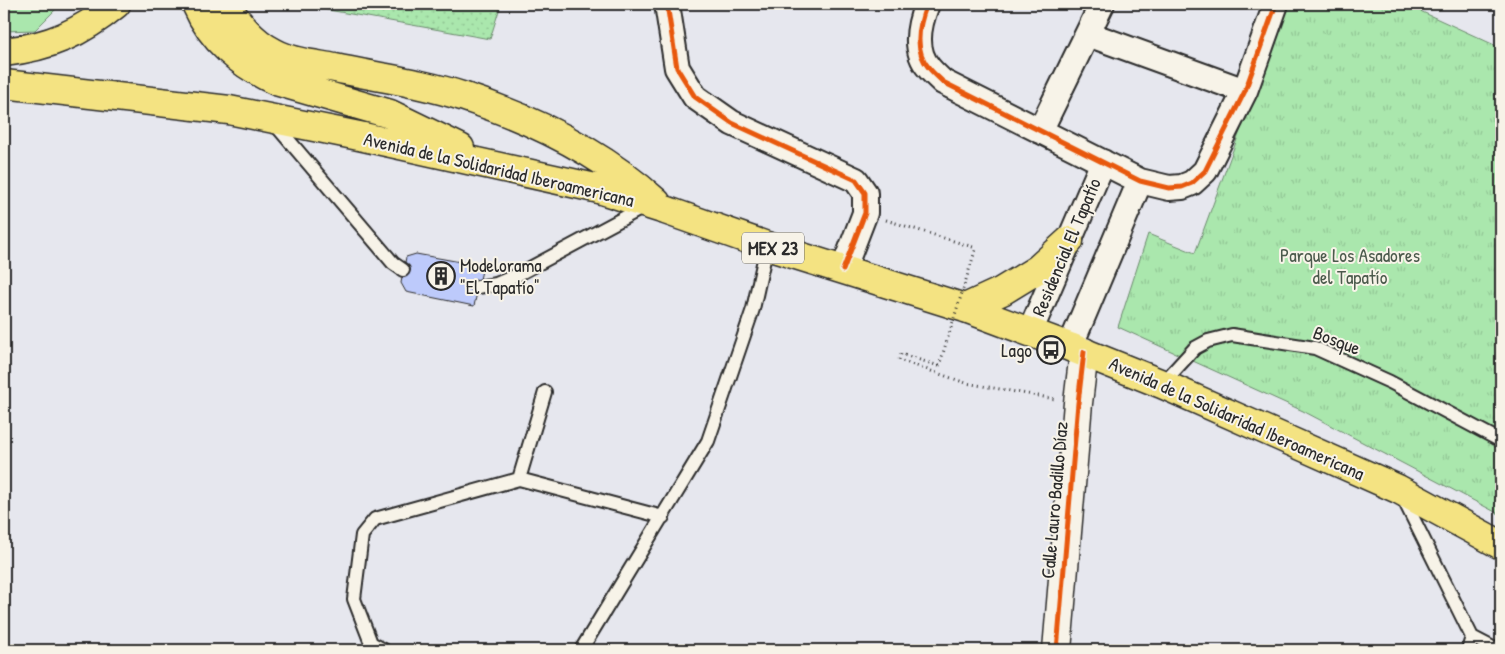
<svg xmlns="http://www.w3.org/2000/svg" width="1505" height="654" font-family="'Patrick Hand',sans-serif">
<style>
.grass{fill:#aae7ad;stroke:#6a896c}
.park{fill:url(#park-tufts);stroke:#6a896c}
.garden{fill:url(#garden-dots);stroke:#6a896c}
.building{fill:#bdcafb;stroke:#2b2b2b}
.lines{fill:none;stroke-linecap:round;stroke-linejoin:round}
.service-casing{stroke:#2b2b2b;stroke-width:16}
.minor-casing{stroke:#2b2b2b;stroke-width:28}
.tertiary-casing{stroke:#2b2b2b;stroke-width:31}
.trunk-casing{stroke:#2b2b2b;stroke-width:31}
.path{stroke:#2b2b2b;stroke-width:3;stroke-dasharray:1 4;stroke-linecap:butt}
.service{stroke:#f7f3e8;stroke-width:12}
.minor{stroke:#f7f3e8;stroke-width:24}
.tertiary{stroke:#f7f3e8;stroke-width:28}
.trunk{stroke:#f4e382;stroke-width:28}
.path-bridge{stroke:#2b2b2b;stroke-width:3;stroke-dasharray:1 4;stroke-linecap:butt}
.cycleway-casing{stroke:#f7f3e8;stroke-width:8}
.cycleway{stroke:#e8590c;stroke-width:5}
.labels{text-anchor:middle;dominant-baseline:central;stroke-width:4;stroke-linejoin:round;paint-order:stroke}
.shield{fill:#f7f3e8;stroke:#686764;stroke-width:1}
.shield-label{font-size:18px;font-weight:bold;fill:#2b2b2b}
.street-label{font-size:19px;fill:#2b2b2b;stroke:#f7f3e8}
.park-label{font-size:19px;fill:#4b5a4c;stroke:#f7f3e8}
.poi-label{font-size:19px;fill:#2b2b2b;stroke:#f7f3e8;text-anchor:start}
</style>
<defs>
<pattern id="park-tufts" width="24" height="20" patternUnits="userSpaceOnUse" patternTransform="scale(1.25)"><rect width="24" height="20" fill="#aae7ad"/><path d="M3 7l-1-3M5 7V3M7 7l1-3M15 17l-1-3M17 17v-4M19 17l1-3" fill="none" stroke="#92c695"/></pattern>
<pattern id="garden-dots" width="8" height="8" patternUnits="userSpaceOnUse" patternTransform="scale(1.25)"><rect width="8" height="8" fill="#aae7ad"/><path d="M2 2h.1M6 6h.1" fill="none" stroke="#92c695" stroke-width="1.8" stroke-linecap="round"/></pattern>
</defs>
<rect width="100%" height="100%" fill="#e6e7ee"/>
<filter id="ink" filterUnits="userSpaceOnUse"><feTurbulence type="fractalNoise" baseFrequency=".02" numOctaves="2"/><feDisplacementMap in="SourceGraphic" scale="10" xChannelSelector="R" yChannelSelector="G"/><feConvolveMatrix kernelMatrix="1 2 1 2 8 2 1 2 1" color-interpolation-filters="sRGB"/></filter>
<g filter="url(#ink)">
<path class="grass" d="M 4,4 L 61,4 L 35,30 L 4,31 Z"/>
<path class="park" d="M 1287,4 L 1405,4 L 1501,48 L 1501,515 L 1303,411 L 1118,327 L 1148,234 L 1195,253 Z"/>
<path class="garden" d="M 295,4 L 501,4 L 490,39 Z"/>
<path class="building" d="M 416,254 L 483,266 L 474,306 L 406,292 L 401,283 L 406,257 Z"/>
<g class="lines">
<defs>
<path id="service" d="M 274,123 L 393,263 L 403,270
M 478,287 L 496,284 L 517,275 L 646,206
M 1162,384 L 1195,348 L 1208,341 L 1232,335 L 1315,348 L 1390,382 L 1501,441
M 545,392 L 519,479 L 663,517
M 1402,496 L 1472,637 L 1497,650
M 384,650 L 371,643 L 354,599 L 362,535 L 375,519 L 519,479
M 581,650 L 708,441 L 753,309 L 767,246
M 1468,650 L 1472,637"/>
<path id="minor" d="M 667,4 L 677,68 L 695,97 L 732,123 L 856,180 L 865,193 L 865,213 L 843,270
M 927,4 C 919,24 913,50 929,68 C 933,73 939,78 943,82 L 1140,181 L 1169,188 L 1182,187 L 1192,183 L 1205,171 L 1245,91 L 1276,4
M 1088,34 L 1245,91
M 1040,131 L 1102,4
M 1030,332 L 1103,162
M 1070,347 L 1140,181"/>
<path id="tertiary" d="M 1057,650 L 1078,403 L 1084,352"/>
<path id="trunk" d="M 196,4 C 212,41 240,64 276,81 L 390,114 L 460,148
M 225,4 C 238,23 252,41 273,52 C 291,62 314,64 335,68 C 378,77 423,83 465,97 C 535,120 601,152 656,202
M 4,52 C 49,47 81,33 116,4
M 4,84 L 229,110 L 359,136 L 595,188 L 665,210 L 767,246 L 965,308 L 1070,347 L 1162,384 L 1398,489 L 1501,545
M 965,308 L 1002,291 L 1038,269 L 1069,241"/>
</defs>
<use href="#service" class="service-casing"/>
<use href="#minor" class="minor-casing"/>
<use href="#tertiary" class="tertiary-casing"/>
<use href="#trunk" class="trunk-casing"/>
<path class="path" d="M 886,220 L 976,248
M 939,366 L 901,354 L 899,360 L 966,383 L 1055,399"/>
<use href="#service" class="service"/>
<use href="#minor" class="minor"/>
<use href="#tertiary" class="tertiary"/>
<use href="#trunk" class="trunk"/>
<path class="path-bridge" d="M 939,366 L 976,248"/>
<defs>
<path id="cycleway" d="M 667,4 L 677,68 L 695,97 L 732,123 L 856,180 L 865,193 L 865,213 L 843,270
M 927,4 C 919,24 913,50 929,68 C 933,73 939,78 943,82 L 1140,181 L 1169,188 L 1182,187 L 1192,183 L 1205,171 L 1245,91 L 1276,4
M 1057,650 L 1078,403 L 1084,352"/>
</defs>
<use href="#cycleway" class="cycleway-casing"/>
<use href="#cycleway" class="cycleway"/>
</g>
</g>
<defs>
<symbol id="building-ring" viewBox="-11 -11 22 22"><circle r="9.5" fill="#f7f3e8" stroke="#2b2b2b" stroke-width="1.5"/><path d="M-4-6H4V6H1V3H-1V6H-4ZM-2.5-4.3h1.7v1.8h-1.7ZM.8-4.3h1.7v1.8H.8ZM-2.5-1h1.7V.8h-1.7ZM.8-1h1.7V.8H.8Z" fill="#2b2b2b"/></symbol>
<symbol id="bus-ring" viewBox="-11 -11 22 22"><circle r="9.5" fill="#f7f3e8" stroke="#2b2b2b" stroke-width="1.5"/><path d="M-5-6H5V4H4V6H2V4H-2V6H-4V4H-5ZM-3.5-4V0h7V-4ZM-3.5 1.2v1.5H-2V1.2ZM2 1.2v1.5H3.5V1.2Z" fill="#2b2b2b"/></symbol>
</defs>
<g fill-rule="evenodd">
<use href="#building-ring" x="425" y="260" width="32" height="32"/>
<use href="#bus-ring" x="1035" y="334" width="32" height="32"/>
</g>
<g class="labels">
<rect class="shield" x="742" y="232.5" width="62" height="31" rx="4"/>
<g class="shield-label">
<text x="773" y="248">MEX 23</text>
</g>
<g class="street-label">
<text transform="translate(499 169) rotate(13)">Avenida de la Solidaridad Iberoamericana</text>
<text transform="translate(1066 247) rotate(-67)">Residencial El Tapatío</text>
<text transform="translate(1337 340) rotate(21)">Bosque</text>
<text transform="translate(1237 418) rotate(24)">Avenida de la Solidaridad Iberoamericana</text>
<text transform="translate(1054 500) rotate(-85)">Calle Lauro Badillo Díaz</text>
</g>
<g class="park-label">
<text x="1350" y="255">Parque Los Asadores<tspan x="1350" dy="22">del Tapatío</tspan></text>
</g>
<g class="poi-label">
<text x="460" y="265">Modelorama<tspan x="460" dy="22">"El Tapatío"</tspan></text>
<text x="1032" y="350" text-anchor="end">Lago</text>
</g>
</g>
<rect width="1505" height="654" fill="none" stroke="#f7f3e8" stroke-width="20"/>
<rect x="10" y="10" width="1485" height="634" fill="none" stroke="#2b2b2b" stroke-width="2" filter="url(#ink)"/>
</svg>
